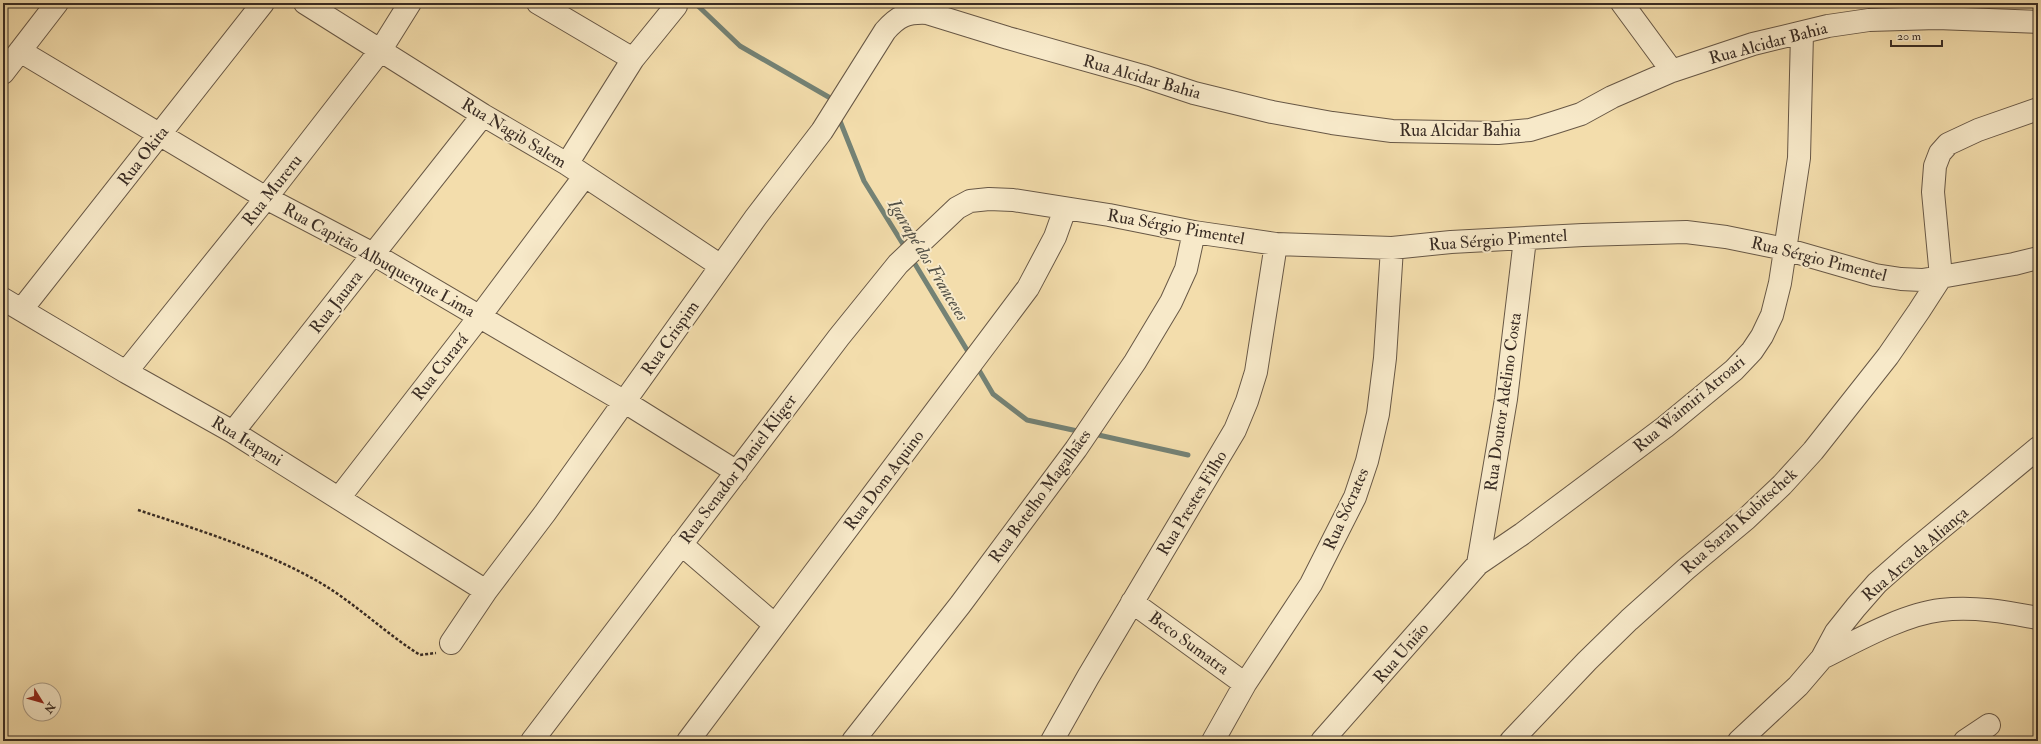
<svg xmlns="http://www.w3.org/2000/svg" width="2041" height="744" font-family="'IM FELL Double Pica',serif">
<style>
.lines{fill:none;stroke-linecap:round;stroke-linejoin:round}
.stream{stroke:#748275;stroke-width:5}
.minor-casing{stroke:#685846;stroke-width:24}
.path{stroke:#392c24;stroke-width:2.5;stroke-dasharray:3 2;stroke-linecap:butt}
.minor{stroke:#f7e9c9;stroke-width:22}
.labels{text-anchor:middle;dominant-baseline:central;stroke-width:4;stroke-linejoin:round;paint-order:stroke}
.street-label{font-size:17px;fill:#392c24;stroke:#f7e9c9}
.water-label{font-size:18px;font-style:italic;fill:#525046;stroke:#f7e9c9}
</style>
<rect width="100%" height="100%" fill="#f3ddac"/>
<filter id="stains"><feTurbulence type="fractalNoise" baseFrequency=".005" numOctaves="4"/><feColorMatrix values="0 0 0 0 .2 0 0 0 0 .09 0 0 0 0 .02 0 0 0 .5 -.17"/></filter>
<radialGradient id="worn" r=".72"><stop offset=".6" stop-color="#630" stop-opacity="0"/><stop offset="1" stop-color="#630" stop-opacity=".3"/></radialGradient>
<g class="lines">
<path class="stream" d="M 695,3 L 740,46 L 832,99 L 833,103
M 838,116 L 864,181 L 906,249
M 912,259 L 970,355
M 976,365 L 993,394 L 1027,420 L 1082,432
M 1094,434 L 1188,455"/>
<defs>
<path id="minor" d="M 305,3 L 483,115 L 567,164 L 721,266
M 538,3 L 633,59
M 1622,3 L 1672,71
M 20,51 L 266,198 L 373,254 L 625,402 L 737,472
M 3,73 L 57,3
M 567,164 L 633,59 L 676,6
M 3,299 L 126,372 L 233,432 L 486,591
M 22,309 L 263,3
M 126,372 L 266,198 L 380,51 L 410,3
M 233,432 L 483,115
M 339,498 L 480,316 L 584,177
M 681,544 L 775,625
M 1478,564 L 1506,399 L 1525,239
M 1132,602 L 1245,684
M 451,643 L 486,591 L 545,513 L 756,217 L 822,131 L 885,31 C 898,16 907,12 927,13 L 1008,38 L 1143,76 L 1194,93 L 1272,112 L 1332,123 L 1392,131 L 1498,133 L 1530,130 L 1553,123 L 1581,114 L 1612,97 L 1672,71 L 1753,44 L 1828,26 L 1869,20 L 1937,18 L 2038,22
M 1822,658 C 1856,641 1904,614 1941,610 C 1974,606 2006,612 2038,618
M 532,741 L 839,337 L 898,264 L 957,208 L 970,201 L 989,199 L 1013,200 L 1109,215 L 1194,232 L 1276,244 L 1392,248 L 1451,242 L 1583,235 L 1686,232 L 1726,237 L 1785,249 L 1875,275 L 1901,279 L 1922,280 L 1941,277 L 2014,264 L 2038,258
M 688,741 L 1028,288 L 1055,237 L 1065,209
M 853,741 L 960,605 L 1076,449 L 1135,362 L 1171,302 L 1186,269 L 1194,232
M 1052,741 L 1088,677 L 1235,430 L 1247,401 L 1256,372 L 1276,244
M 1213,741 L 1245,684 L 1311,584 L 1355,497 L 1367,461 L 1378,414 L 1385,358 L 1392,248
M 1322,741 L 1478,564 L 1522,534 L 1665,427 L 1734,370 L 1752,351 L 1762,336 L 1772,315 L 1780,283 L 1799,158 L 1802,33
M 1511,741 L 1587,661 L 1629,620 L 1686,569 L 1746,519 L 1782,485 L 1813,451 L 1888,356 L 1919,311 L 1941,277 L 1933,192 L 1935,166 L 1940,153 L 1948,144 L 1978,130 L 2038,109
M 1739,741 L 1798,686 L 1822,658 L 1836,632 L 1856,607 L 1877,583 L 1911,553 L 2038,448
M 1965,741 L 1989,725"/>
</defs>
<use href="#minor" class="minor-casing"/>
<path class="path" d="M 138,510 C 199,530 263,550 319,582 C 355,603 385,633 420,655 L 436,653"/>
<use href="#minor" class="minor"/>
</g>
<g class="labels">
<g class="street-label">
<text transform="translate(1768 43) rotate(-15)">Rua Alcidar Bahia</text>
<text transform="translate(1142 77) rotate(16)">Rua Alcidar Bahia</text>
<text x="1460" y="130">Rua Alcidar Bahia</text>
<text transform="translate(514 133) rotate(31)">Rua Nagib Salem</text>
<text transform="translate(143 156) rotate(-52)">Rua Okita</text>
<text transform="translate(272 190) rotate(-52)">Rua Mureru</text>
<text transform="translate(1176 227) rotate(10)">Rua Sérgio Pimentel</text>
<text transform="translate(1498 240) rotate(-4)">Rua Sérgio Pimentel</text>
<text transform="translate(1819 259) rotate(14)">Rua Sérgio Pimentel</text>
<text transform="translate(379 260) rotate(29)">Rua Capitão Albuquerque Lima</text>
<text transform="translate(336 302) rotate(-52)">Rua Jauara</text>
<text transform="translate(670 338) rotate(-55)">Rua Crispim</text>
<text transform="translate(440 367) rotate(-52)">Rua Curará</text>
<text transform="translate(1503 402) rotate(-82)">Rua Doutor Adelino Costa</text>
<text transform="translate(1689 404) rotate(-40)">Rua Waimiri Atroari</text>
<text transform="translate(247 441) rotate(31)">Rua Itapani</text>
<text transform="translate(738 469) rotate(-53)">Rua Senador Daniel Kliger</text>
<text transform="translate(884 480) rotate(-53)">Rua Dom Aquino</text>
<text transform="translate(1040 496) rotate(-54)">Rua Botelho Magalhães</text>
<text transform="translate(1192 503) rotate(-59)">Rua Prestes Filho</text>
<text transform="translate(1346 509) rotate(-66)">Rua Sócrates</text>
<text transform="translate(1739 521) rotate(-42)">Rua Sarah Kubitschek</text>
<text transform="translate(1915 554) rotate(-41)">Rua Arca da Aliança</text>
<text transform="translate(1189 643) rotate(36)">Beco Sumatra</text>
<text transform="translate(1401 653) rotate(-49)">Rua União</text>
</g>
<g class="water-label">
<text transform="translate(928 260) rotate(59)">Igarapé dos Franceses</text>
</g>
</g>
<rect width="2041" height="744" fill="none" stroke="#f3ddac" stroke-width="16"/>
<rect x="4" y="4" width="2033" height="736" fill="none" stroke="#392c24" stroke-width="2"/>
<rect x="8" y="8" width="2025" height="728" fill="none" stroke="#392c24"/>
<g transform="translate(42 702) rotate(127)"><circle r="19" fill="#f7e9c9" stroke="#ab9d87"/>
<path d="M0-3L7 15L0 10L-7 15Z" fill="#8f2418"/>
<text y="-6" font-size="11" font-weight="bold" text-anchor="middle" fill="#392c24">N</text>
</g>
<path d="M1891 40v6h51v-6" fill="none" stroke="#392c24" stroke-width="2"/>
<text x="1897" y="40" font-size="12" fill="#392c24" stroke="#f7e9c9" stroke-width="3" paint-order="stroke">20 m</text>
<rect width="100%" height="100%" filter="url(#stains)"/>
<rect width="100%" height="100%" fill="url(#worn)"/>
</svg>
